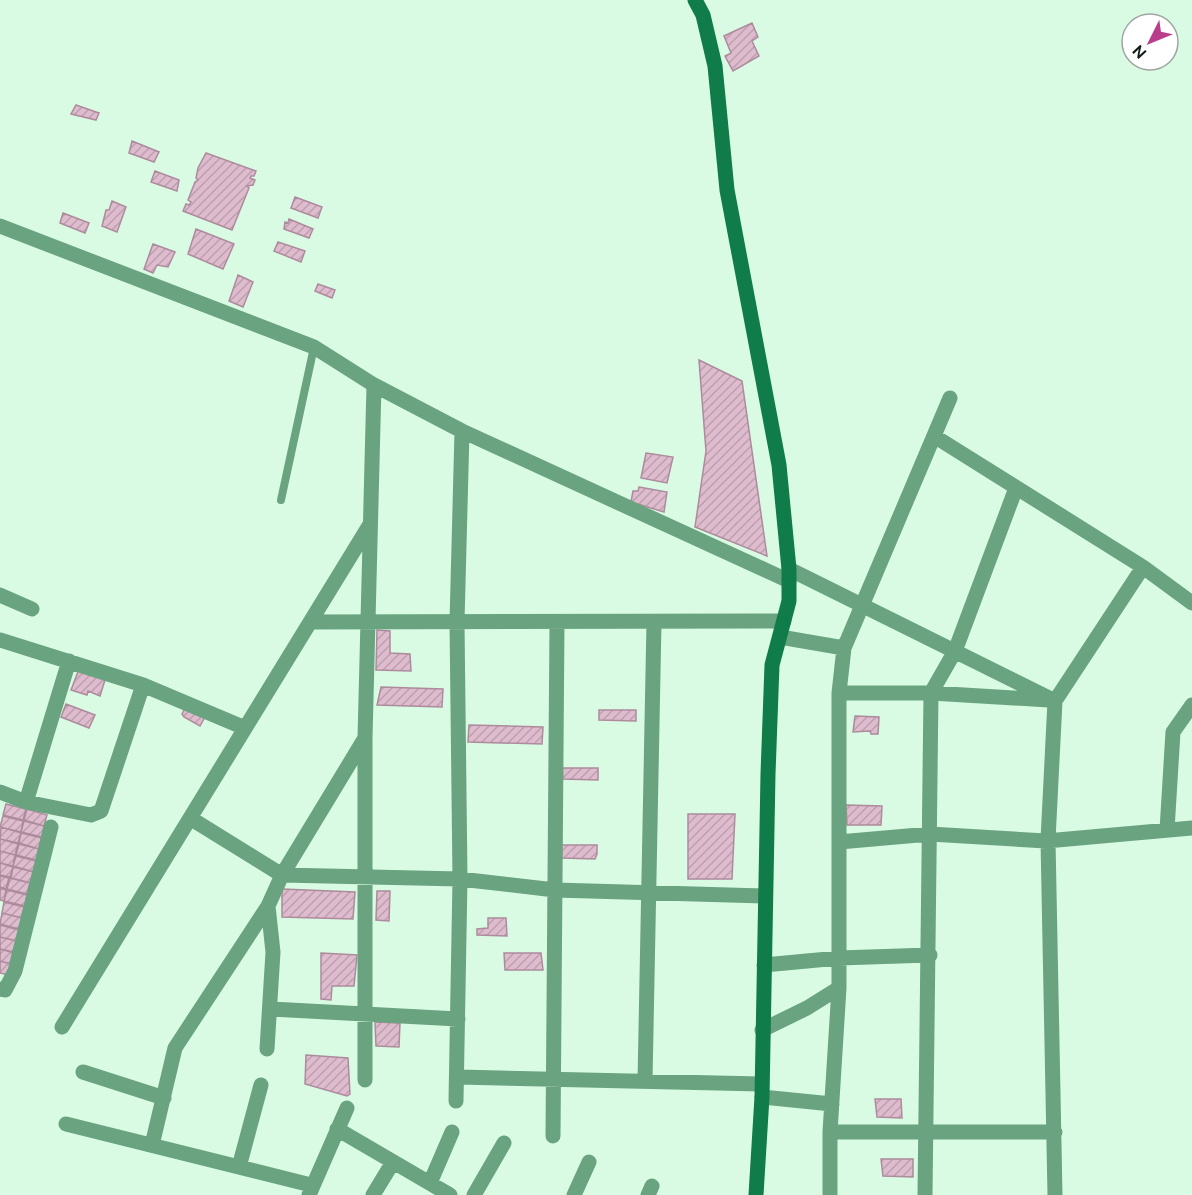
<svg xmlns="http://www.w3.org/2000/svg" width="1192" height="1195" font-family="Ubuntu,sans-serif">
<style>
.building{fill:url(#building-hatch);stroke:#ad8b9c;stroke-width:1.5}
.lines{fill:none;stroke-linecap:round;stroke-linejoin:round}
.lane{stroke:#6aa37f;stroke-width:8}
.street{stroke:#6aa37f;stroke-width:15}
.secondary{stroke:#0f7c49;stroke-width:15}
</style>
<defs>
<pattern id="building-hatch" width="6" height="6" patternUnits="userSpaceOnUse" patternTransform="scale(1.5)"><rect width="6" height="6" fill="#debbcd"/><path d="M-1 1l2-2M0 6l6-6M5 7l2-2" fill="none" stroke="#bda0af"/></pattern>
</defs>
<rect width="100%" height="100%" fill="#d9fbe4"/>
<path class="building" d="M 752,23 L 758,37 L 752,41 L 759,56 L 733,71 L 725,56 L 731,53 L 724,36 Z
M 76,105 L 99,113 L 96,120 L 71,114 Z
M 132,141 L 159,152 L 154,162 L 129,153 Z
M 206,153 L 256,171 L 254,176 L 251,176 L 250,178 L 255,180 L 253,185 L 247,186 L 249,188 L 232,230 L 183,211 L 186,204 L 189,205 L 191,202 L 188,200 L 195,182 L 198,180 L 196,178 L 198,168 Z
M 155,171 L 179,180 L 177,191 L 151,182 Z
M 295,197 L 322,207 L 318,218 L 291,208 Z
M 112,201 L 126,207 L 117,232 L 102,226 L 106,210 L 109,210 Z
M 63,213 L 89,223 L 85,233 L 60,223 Z
M 289,219 L 313,229 L 309,238 L 284,229 L 285,222 L 288,223 Z
M 196,229 L 234,244 L 223,269 L 188,254 Z
M 278,242 L 305,251 L 301,262 L 274,251 Z
M 153,244 L 175,252 L 168,267 L 157,265 L 153,273 L 144,269 Z
M 238,275 L 253,282 L 243,307 L 229,301 Z
M 318,284 L 335,290 L 332,298 L 315,291 Z
M 699,360 L 742,381 L 767,556 L 695,527 L 706,451 Z
M 646,453 L 673,457 L 667,483 L 641,478 Z
M 639,487 L 667,492 L 664,512 L 631,502 L 633,491 L 638,491 Z
M 377,630 L 390,631 L 390,653 L 410,654 L 411,671 L 376,670 Z
M 79,669 L 105,680 L 100,696 L 88,691 L 87,695 L 71,690 Z
M 381,687 L 443,689 L 442,707 L 377,705 Z
M 66,704 L 95,715 L 89,728 L 61,717 Z
M 187,704 L 205,717 L 200,726 L 184,717 L 182,714 Z
M 599,710 L 636,710 L 636,721 L 599,720 Z
M 855,716 L 879,717 L 878,734 L 871,734 L 870,731 L 853,732 Z
M 469,725 L 543,727 L 542,744 L 468,742 Z
M 562,768 L 598,768 L 598,780 L 563,779 Z
M 6,804 L 26,809 L 23,820 L 3,815 Z
M 846,805 L 882,806 L 881,825 L 847,825 Z
M 27,809 L 47,815 L 44,826 L 24,820 Z
M 688,814 L 735,814 L 732,879 L 688,879 Z
M 3,816 L 23,821 L 21,832 L 0,827 Z
M 24,821 L 44,826 L 42,837 L 21,832 Z
M 1,827 L 21,833 L 18,843 L 0,839 Z
M 21,833 L 42,838 L 39,849 L 19,843 Z
M 0,839 L 18,844 L 15,855 L 0,851 Z
M 19,844 L 39,849 L 36,860 L 16,855 Z
M 561,845 L 597,845 L 597,854 L 595,859 L 562,858 Z
M 0,851 L 15,855 L 13,866 L 0,863 Z
M 16,856 L 36,861 L 34,872 L 13,866 Z
M 0,863 L 13,867 L 10,877 L 0,875 Z
M 13,867 L 34,872 L 31,883 L 11,878 Z
M 0,876 L 9,878 L 6,889 L 0,887 Z
M 10,878 L 30,883 L 27,894 L 7,889 Z
M 0,888 L 6,890 L 4,901 L 0,900 Z
M 282,889 L 355,892 L 353,919 L 282,917 Z
M 7,890 L 27,895 L 25,906 L 4,901 Z
M 377,891 L 390,891 L 389,921 L 376,920 Z
M 4,902 L 24,907 L 22,918 L 2,913 Z
M 2,913 L 22,918 L 19,929 L 0,924 Z
M 488,918 L 506,918 L 507,936 L 477,935 L 477,929 L 488,928 Z
M 0,925 L 19,930 L 17,941 L 0,937 Z
M 0,937 L 17,941 L 14,952 L 0,949 Z
M 0,949 L 14,953 L 11,964 L 0,961 Z
M 321,953 L 357,955 L 354,986 L 332,986 L 331,1000 L 321,999 Z
M 504,953 L 541,953 L 543,970 L 505,970 Z
M 0,961 L 11,964 L 9,975 L 0,973 Z
M 375,1022 L 400,1023 L 399,1047 L 376,1046 Z
M 306,1055 L 348,1058 L 350,1094 L 347,1096 L 305,1084 Z
M 875,1099 L 901,1099 L 902,1118 L 877,1117 Z
M 881,1159 L 913,1159 L 913,1177 L 883,1176 Z"/>
<g class="lines">
<path class="lane" d="M 281,500 L 314,347"/>
<path class="street" d="M 0,226 L 314,347 L 374,385 L 462,431 L 789,581
M 934,436 L 1143,567 L 1192,603
M 789,569 L 1055,701
M 0,595 L 32,609
M 310,622 L 784,621
M 780,637 L 844,648
M 0,640 L 143,685 L 245,728
M 839,693 L 931,693 L 1049,700
M 0,792 L 26,802 L 91,815 L 101,811 L 143,685
M 26,802 L 69,661
M 190,818 L 282,875 L 460,879 L 555,890 L 765,896
M 1167,830 L 1173,732 L 1192,705
M 839,842 L 930,834 L 1046,841 L 1192,828
M 764,965 L 839,958 L 930,955
M 0,989 L 5,990 L 15,971 L 51,827
M 271,1009 L 458,1019
M 62,1027 L 369,526
M 762,1030 L 807,1008 L 839,988
M 267,1049 L 273,952 L 268,906 L 282,875 L 365,738
M 83,1072 L 164,1098
M 458,1077 L 761,1084
M 365,1080 L 365,738 L 374,385
M 645,1081 L 654,622
M 762,1097 L 832,1104
M 456,1101 L 460,879 L 457,622 L 462,431
M 66,1124 L 311,1185
M 337,1129 L 450,1195
M 830,1132 L 1055,1132
M 553,1136 L 557,622
M 152,1145 L 175,1048 L 268,906
M 239,1167 L 261,1085
M 430,1183 L 452,1132
M 309,1195 L 347,1108
M 373,1195 L 393,1162
M 474,1195 L 504,1143
M 574,1195 L 589,1162
M 648,1195 L 652,1186
M 830,1195 L 830,1132 L 839,988 L 839,693 L 844,648 L 950,398
M 925,1195 L 931,693 L 955,651 L 1016,488
M 1055,1195 L 1048,840 L 1055,701 L 1143,567"/>
<path class="secondary" d="M 695,0 L 703,15 L 715,66 L 727,190 L 779,465 L 789,569 L 789,601 L 772,665 L 768,774 L 762,1097 L 756,1195"/>
</g>
<g transform="translate(1150 42) rotate(227)"><circle r="28" fill="#ffffff" stroke="#a0a5a1" stroke-width="1.5"/>
<path d="M0-4.5L10 22L0 15L-10 22Z" fill="#ba3d8b"/>
<text y="-9" font-size="16" font-weight="bold" text-anchor="middle" fill="#111d15">N</text>
</g>
</svg>
